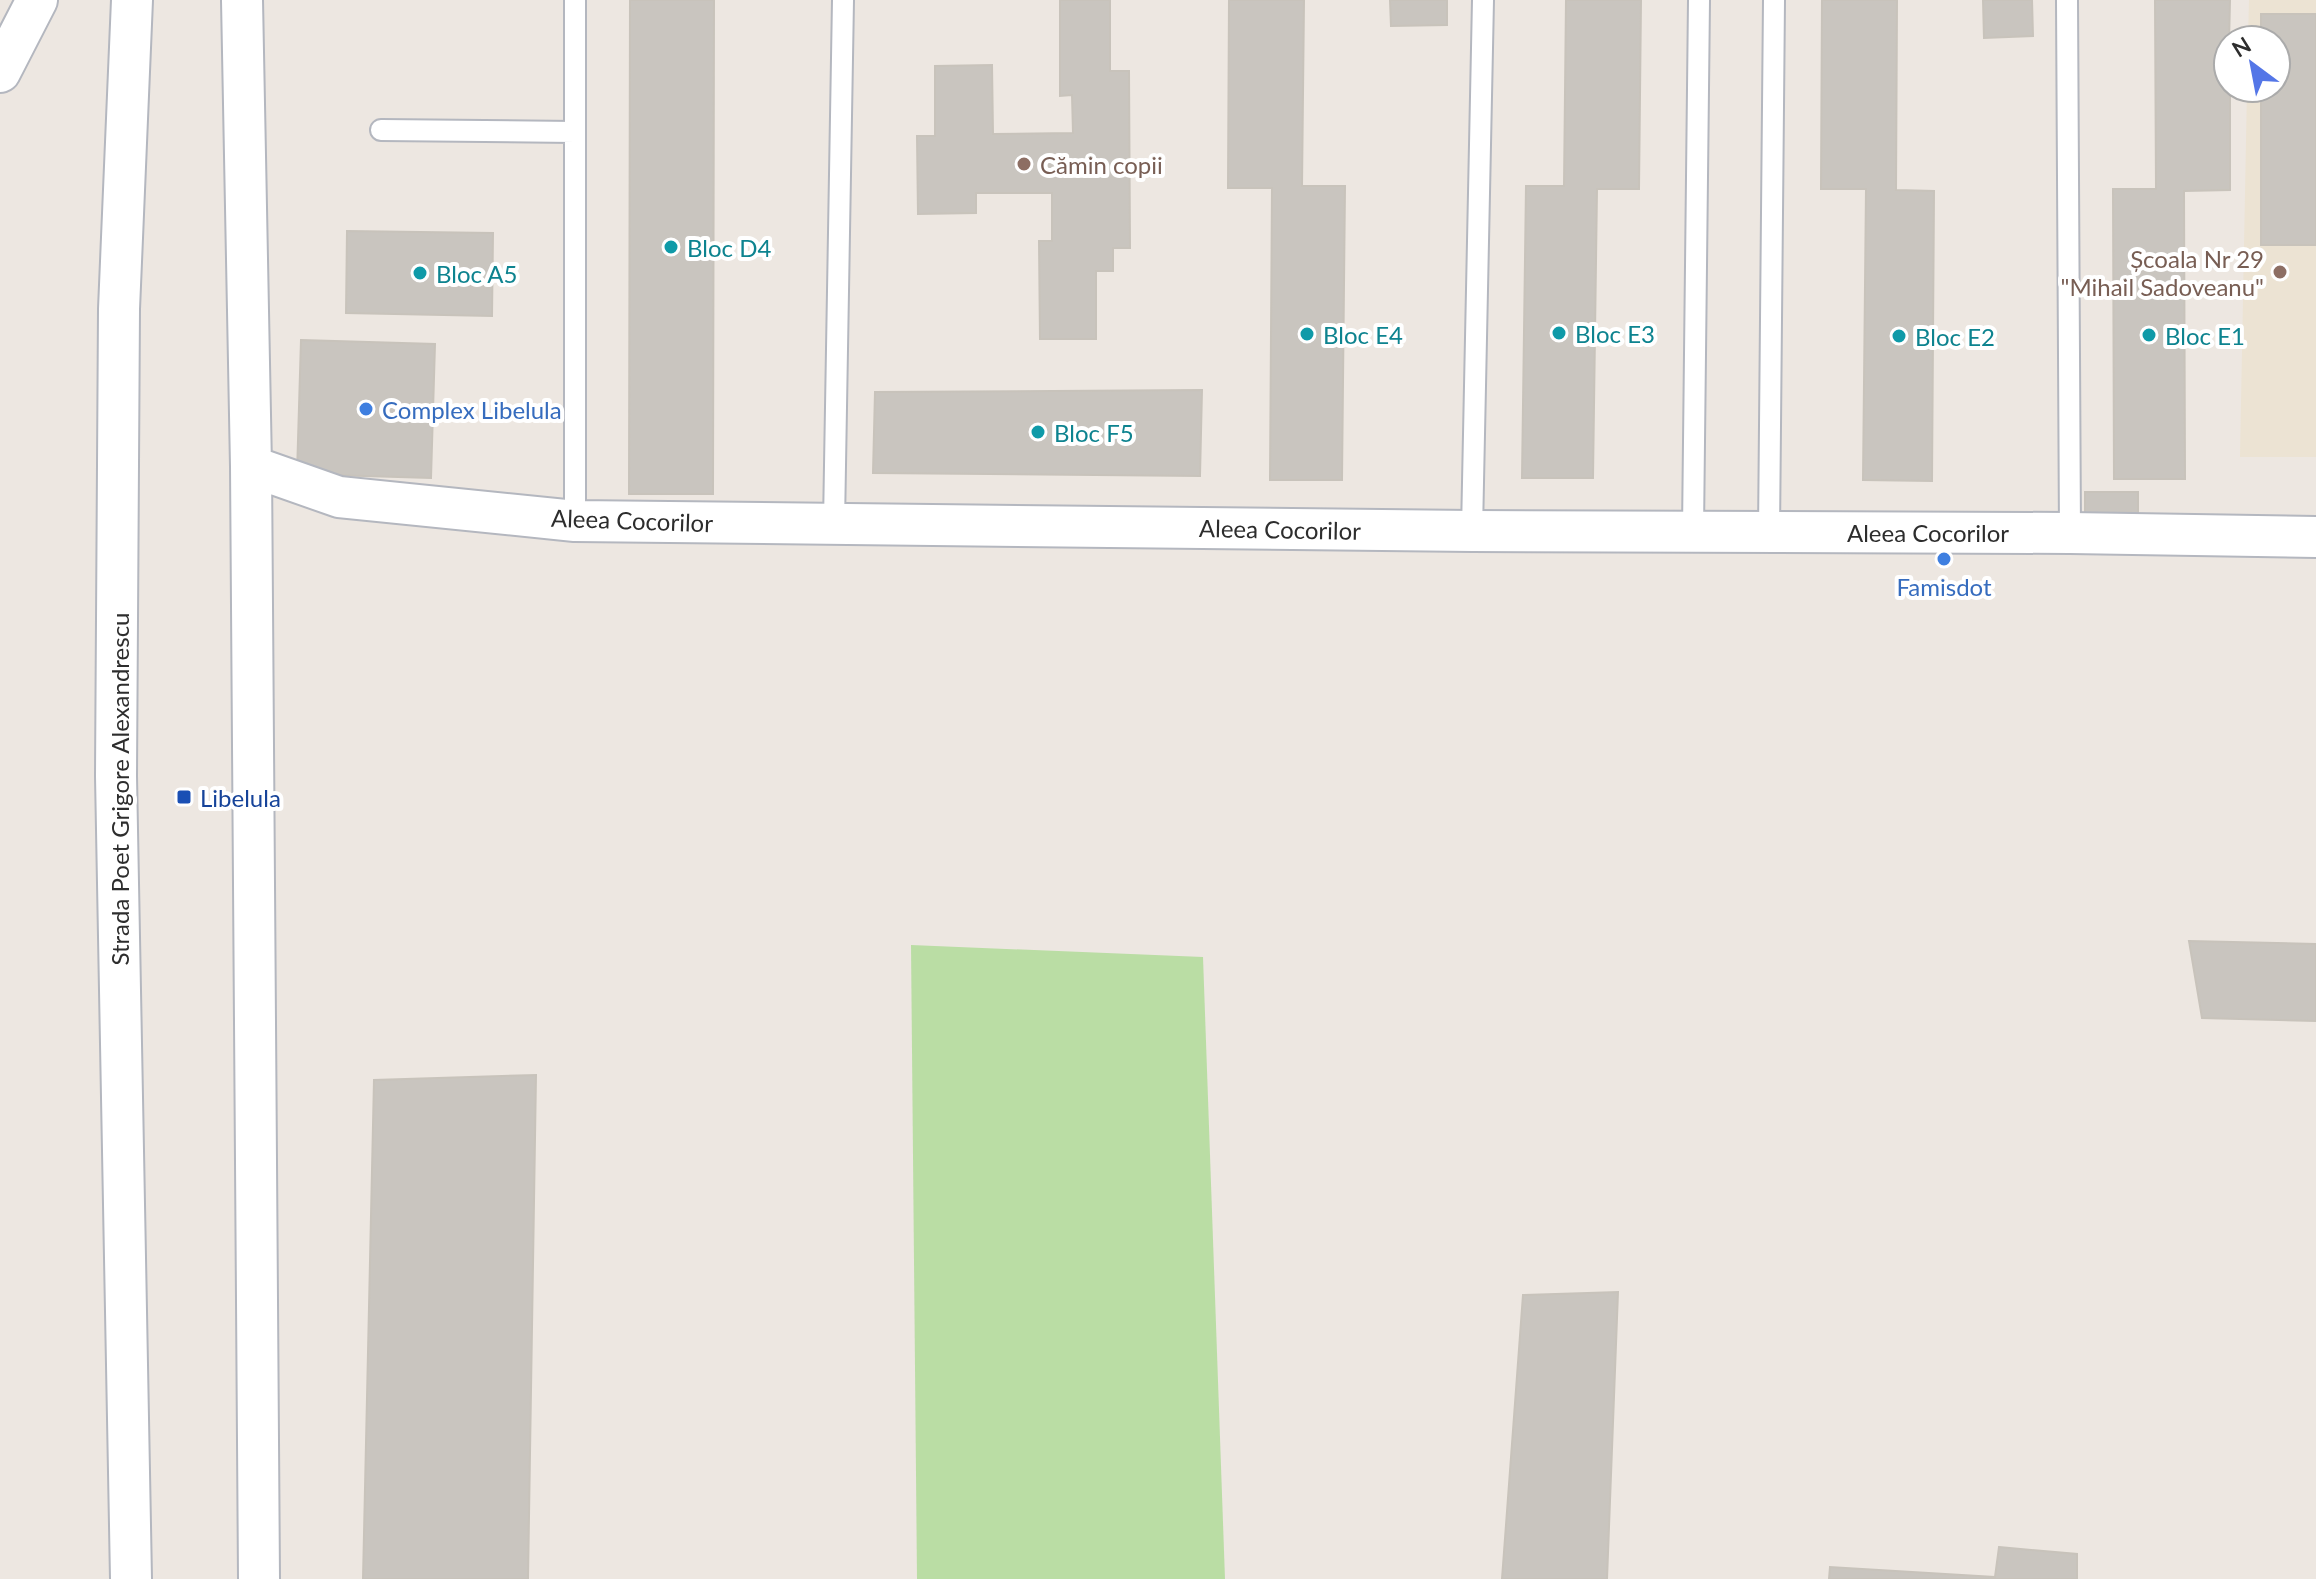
<svg xmlns="http://www.w3.org/2000/svg" width="2316" height="1579" font-family="Lato,sans-serif">
<style>
.education{fill:#ece3d3}
.green{fill:#badda4}
.building{fill:#c9c5bf;stroke:#c8c3bb;stroke-width:2}
.lines{fill:none;stroke-linecap:round;stroke-linejoin:round}
.lane-casing{stroke:#b4b7bf;stroke-width:24}
.street-casing{stroke:#b4b7bf;stroke-width:44}
.lane{stroke:#fff;stroke-width:20}
.street{stroke:#fff;stroke-width:40}
.education-dot{fill:#8d6e63;stroke:#fff;stroke-width:3}
.culture-dot{fill:#0f9aa8;stroke:#fff;stroke-width:3}
.shop-dot{fill:#3f7fe0;stroke:#fff;stroke-width:3}
.transit-dot{fill:#1a4fb4;stroke:#fff;stroke-width:3}
.labels{text-anchor:middle;dominant-baseline:central;stroke-width:8;stroke-linejoin:round;paint-order:stroke}
.education-label{font-size:24px;fill:#785e54;stroke:#fff;text-anchor:start}
.culture-label{font-size:24px;fill:#0d838f;stroke:#fff;text-anchor:start}
.shop-label{font-size:24px;fill:#366cbe;stroke:#fff;text-anchor:start}
.street-label{font-size:24px;fill:#2d2d2d;stroke:#fff}
.transit-label{font-size:24px;fill:#164399;stroke:#fff;text-anchor:start}
</style>
<rect width="100%" height="100%" fill="#ede7e1"/>
<path class="education" d="M 2249,0 L 2316,0 L 2316,457 L 2240,457 L 2247,88 L 2276,88 L 2276,40 L 2248,40 Z"/>
<path class="green" d="M 911,945 L 1203,957 L 1225,1579 L 917,1579 Z"/>
<path class="building" d="M 630,0 L 714,0 L 713,494 L 629,494 Z
M 1060,0 L 1110,0 L 1110,71 L 1129,71 L 1130,248 L 1113,248 L 1113,271 L 1096,271 L 1096,339 L 1040,339 L 1039,241 L 1052,241 L 1052,193 L 976,193 L 976,213 L 918,214 L 917,136 L 935,136 L 935,66 L 992,65 L 993,134 L 1073,133 L 1072,95 L 1060,96 Z
M 1229,0 L 1304,0 L 1302,186 L 1345,186 L 1342,480 L 1270,480 L 1272,188 L 1228,188 Z
M 1390,0 L 1447,0 L 1447,25 L 1391,26 Z
M 1566,0 L 1641,0 L 1639,189 L 1597,189 L 1593,478 L 1522,478 L 1526,186 L 1564,186 Z
M 1822,0 L 1897,0 L 1896,190 L 1934,191 L 1932,481 L 1863,480 L 1866,189 L 1821,189 Z
M 1983,0 L 2032,0 L 2033,36 L 1984,38 Z
M 2155,0 L 2230,0 L 2228,88 L 2230,88 L 2230,190 L 2184,191 L 2185,479 L 2114,479 L 2113,189 L 2156,189 Z
M 2261,14 L 2316,14 L 2316,245 L 2261,245 L 2261,88 L 2276,88 L 2276,40 L 2261,40 Z
M 347,231 L 493,233 L 492,316 L 346,313 Z
M 301,340 L 435,344 L 431,478 L 297,474 Z
M 1202,390 L 1200,476 L 873,473 L 875,392 Z
M 2085,492 L 2138,492 L 2138,525 L 2085,525 Z
M 2189,941 L 2316,944 L 2316,1021 L 2202,1018 Z
M 536,1075 L 528,1579 L 363,1579 L 374,1080 Z
M 1618,1292 L 1607,1579 L 1502,1579 L 1523,1295 Z
M 1999,1547 L 2077,1554 L 2077,1579 L 1829,1579 L 1830,1567 L 1995,1577 Z"/>
<g class="lines">
<defs>
<path id="lane" d="M 2067,0 L 2070,533
M 381,130 L 575,132
M 575,521 L 575,0
M 834,524 L 843,0
M 1472,531 L 1483,0
M 1693,531 L 1699,0
M 1769,532 L 1774,0"/>
<path id="street" d="M 242,0 L 251,466 L 259,1579
M 0,72 L 37,0
M 251,466 L 339,497 L 575,521 L 1472,531 L 2070,533 L 2316,537
M 131,1579 L 116,776 L 119,309 L 132,0"/>
</defs>
<use href="#lane" class="lane-casing"/>
<use href="#street" class="street-casing"/>
<use href="#lane" class="lane"/>
<use href="#street" class="street"/>
</g>
<g class="education-dot">
<circle cx="1024" cy="164" r="8"/>
<circle cx="2280" cy="272" r="8"/>
</g>
<g class="culture-dot">
<circle cx="671" cy="247" r="8"/>
<circle cx="420" cy="273" r="8"/>
<circle cx="1559" cy="333" r="8"/>
<circle cx="1307" cy="334" r="8"/>
<circle cx="2149" cy="335" r="8"/>
<circle cx="1899" cy="336" r="8"/>
<circle cx="1038" cy="432" r="8"/>
</g>
<g class="shop-dot">
<circle cx="366" cy="409" r="8"/>
<circle cx="1944" cy="559" r="8"/>
</g>
<rect class="transit-dot" x="176" y="789" width="16" height="16" rx="4"/>
<g class="labels">
<g class="education-label">
<text x="1040" y="164">Cămin copii</text>
<text x="2264" y="258" text-anchor="end">Școala Nr 29<tspan x="2264" dy="28">"Mihail Sadoveanu"</tspan></text>
</g>
<g class="culture-label">
<text x="687" y="247">Bloc D4</text>
<text x="436" y="273">Bloc A5</text>
<text x="1575" y="333">Bloc E3</text>
<text x="1323" y="334">Bloc E4</text>
<text x="2165" y="335">Bloc E1</text>
<text x="1915" y="336">Bloc E2</text>
<text x="1054" y="432">Bloc F5</text>
</g>
<g class="shop-label">
<text x="382" y="409">Complex Libelula</text>
<text x="1944" y="586" text-anchor="middle">Famisdot</text>
</g>
<g class="street-label">
<text transform="translate(632 520) rotate(2)">Aleea Cocorilor</text>
<text transform="translate(1280 529) rotate(1)">Aleea Cocorilor</text>
<text x="1928" y="532">Aleea Cocorilor</text>
<text transform="translate(119 789) rotate(-90)">Strada Poet Grigore Alexandrescu</text>
</g>
<g class="transit-label">
<text x="200" y="797">Libelula</text>
</g>
</g>
<g transform="translate(2252 64) rotate(328)"><circle r="38" fill="#ffffff" stroke="#ababab" stroke-width="2"/>
<path d="M0-6L14 30L0 20L-14 30Z" fill="#5476e7"/>
<text y="-12" font-size="22" font-weight="bold" text-anchor="middle" fill="#2d2d2d">N</text>
</g>
</svg>
